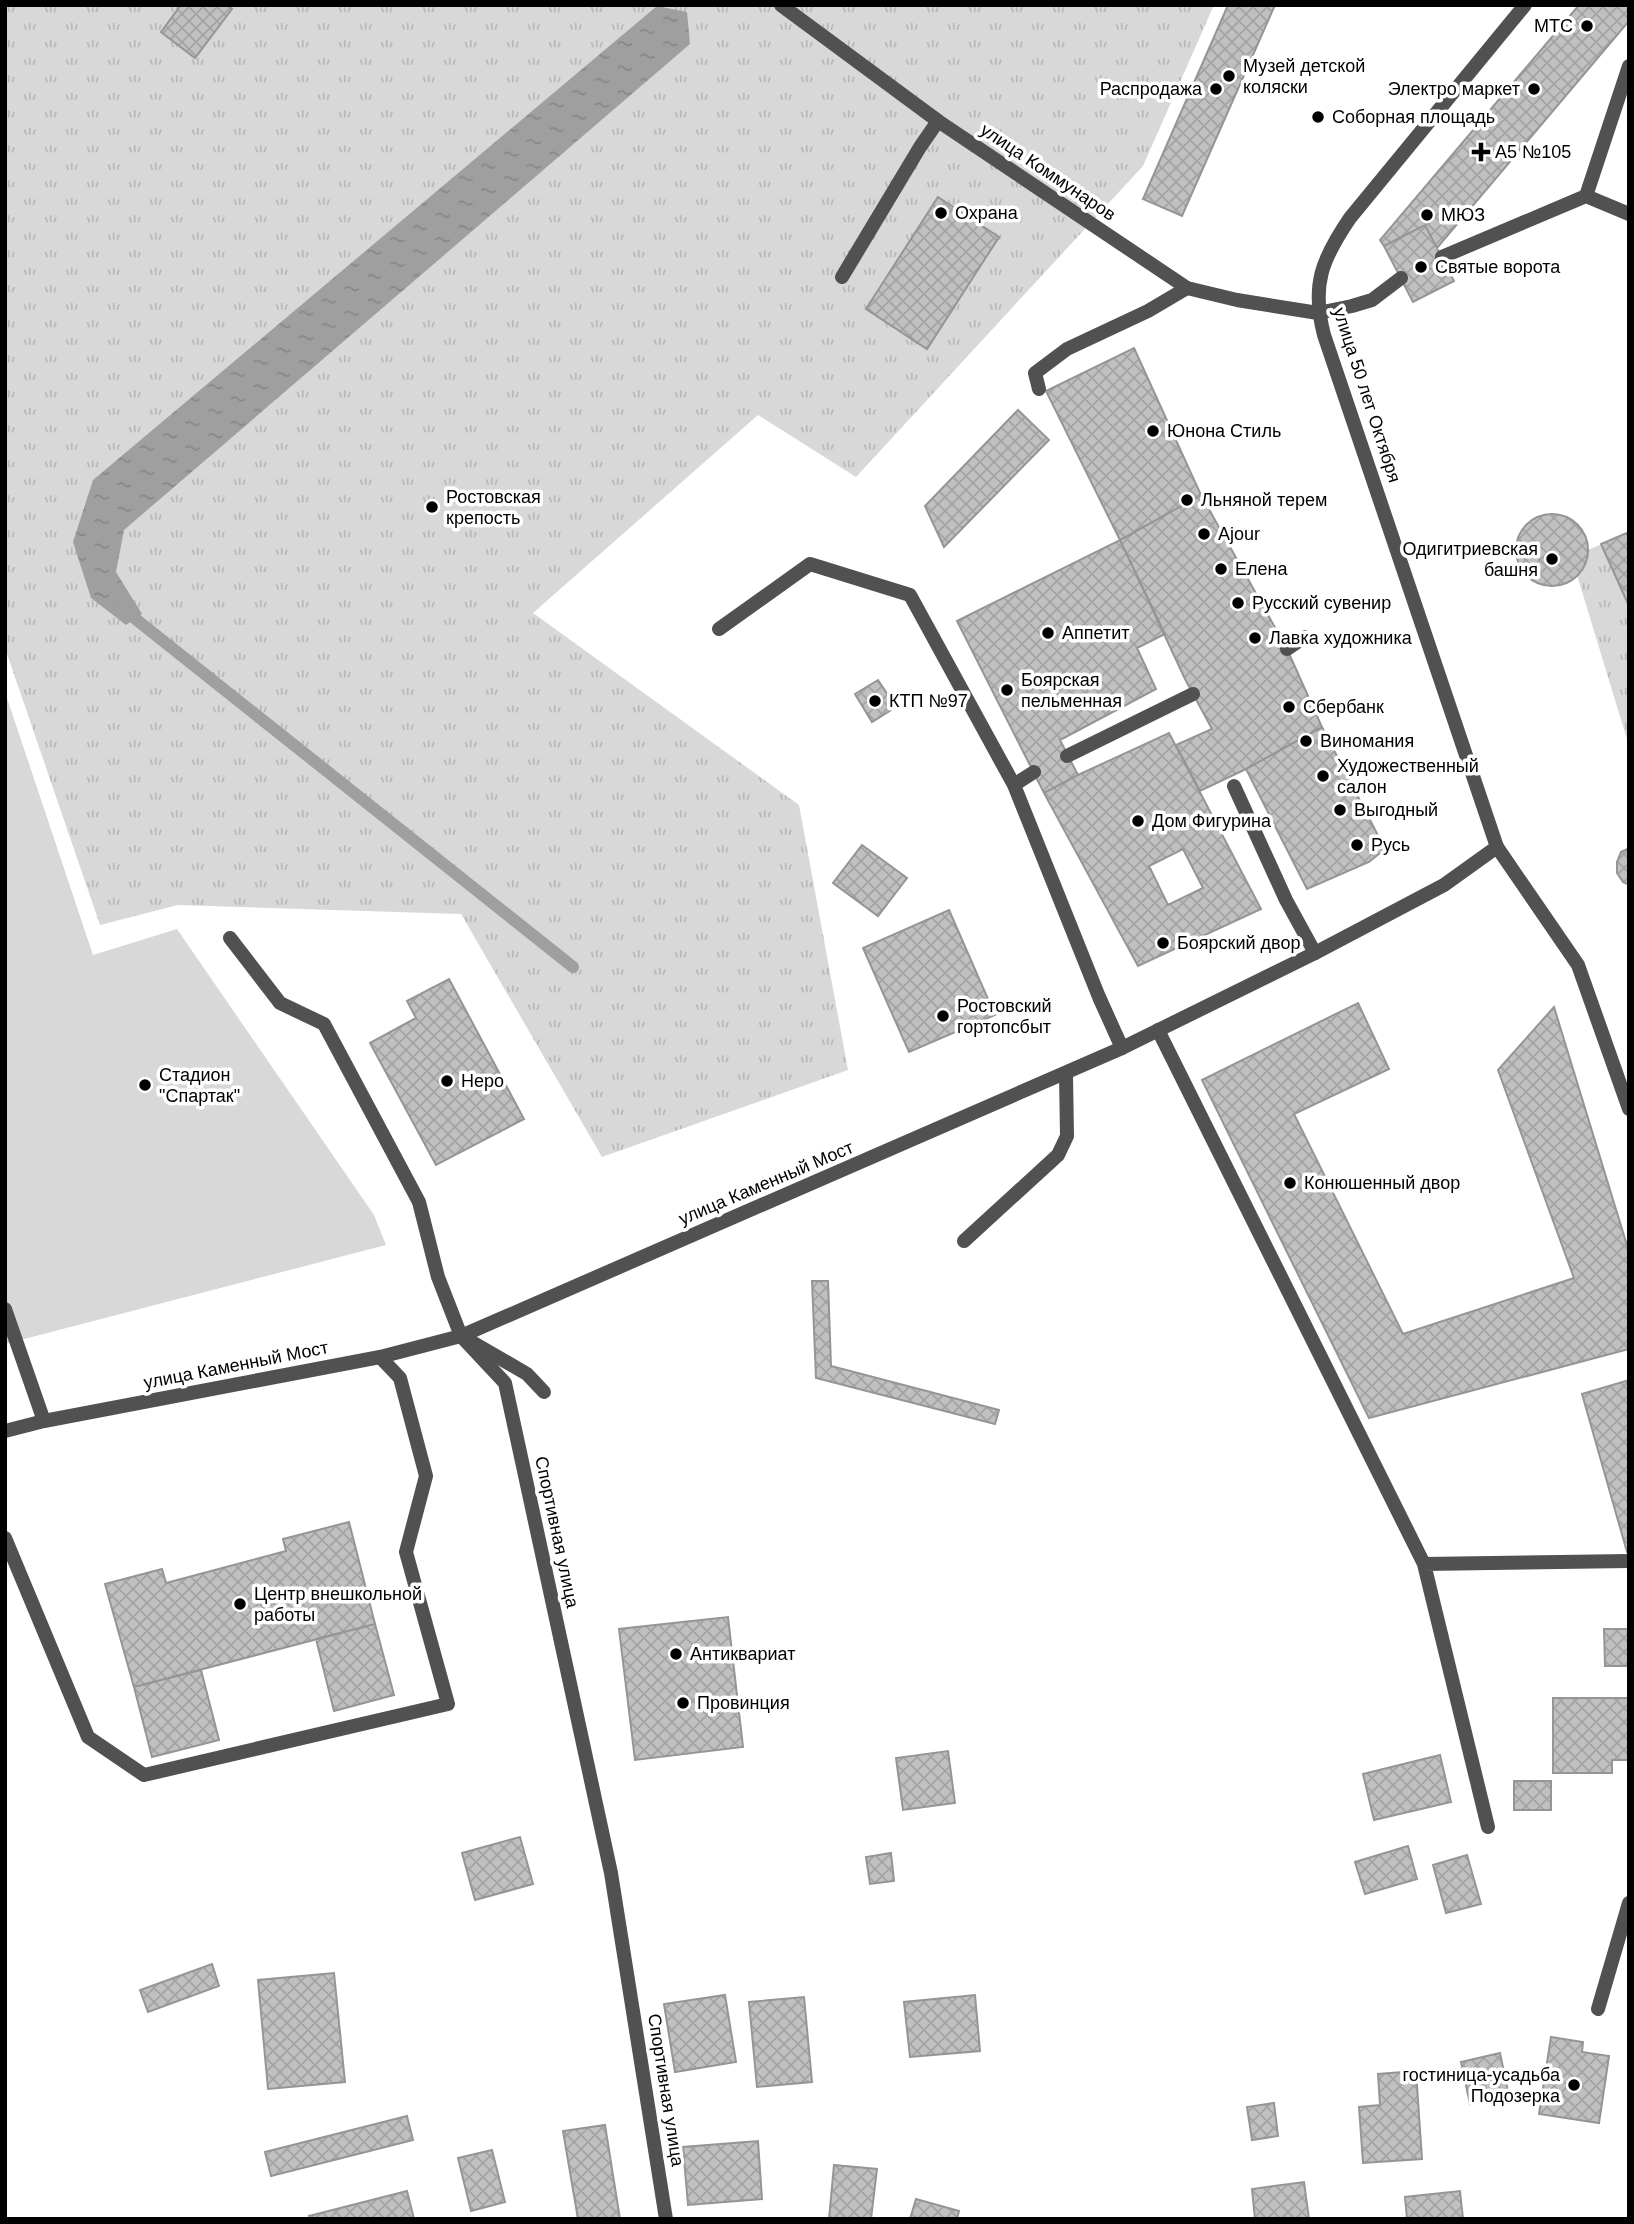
<svg xmlns="http://www.w3.org/2000/svg" width="1634" height="2224" font-family="Helvetica,sans-serif">
<style>
.grass{fill:url(#grass-tufts)}
.pitch{fill:#d8d8d8}
.water{fill:url(#water-ripples)}
.lines{fill:none;stroke-linecap:round;stroke-linejoin:round}
.stream{stroke:#9f9f9f;stroke-width:12}
.building{fill:url(#building-cross-hatch);stroke:#959595;stroke-width:2;fill-rule:evenodd}
.service{stroke:#515151;stroke-width:14}
.minor{stroke:#515151;stroke-width:14}
.tertiary{stroke:#515151;stroke-width:14}
.poi-dot{fill:#000;stroke:#fff;stroke-width:2.5}
.labels{text-anchor:middle;dominant-baseline:central;stroke-width:7;stroke-linejoin:round;paint-order:stroke}
.poi-label{font-size:18px;fill:#000;stroke:#fff;text-anchor:start}
.street-label{font-size:18px;fill:#000;stroke:#fff}
</style>
<defs>
<pattern id="grass-tufts" width="24" height="20" patternUnits="userSpaceOnUse" patternTransform="scale(1.75)"><rect width="24" height="20" fill="#d8d8d8"/><path d="M3 7l-1-3M5 7V3M7 7l1-3M15 17l-1-3M17 17v-4M19 17l1-3" fill="none" stroke="#b8b8b8"/></pattern>
<pattern id="water-ripples" width="26" height="14" patternUnits="userSpaceOnUse" patternTransform="scale(1.75)"><rect width="26" height="14" fill="#9f9f9f"/><path d="M2 4q2-2 4 0t4 0M15 11q2-2 4 0t4 0" fill="none" stroke="#878787"/></pattern>
<pattern id="building-cross-hatch" width="8" height="8" patternUnits="userSpaceOnUse" patternTransform="scale(1.75)"><rect width="8" height="8" fill="#c0c0c0"/><path d="M0 0l8 8M0 8l8-8" fill="none" stroke="#a3a3a3"/></pattern>
</defs>
<rect width="100%" height="100%" fill="#fff"/>
<path class="grass" d="M 5,5 L 1214,5 L 1143,166 L 856,477 L 758,415 L 533,613 L 799,805 L 848,1070 L 602,1157 L 461,914 L 178,905 L 100,925 L 5,648 Z
M 1629,532 L 1629,746 L 1577,575 L 1583,569 L 1588,550 Z"/>
<path class="pitch" d="M 5,692 L 93,955 L 177,929 L 374,1215 L 386,1245 L 5,1344 Z"/>
<path class="water" d="M 657,6 L 687,12 L 690,44 L 124,530 L 116,572 L 142,614 L 126,625 L 91,598 L 73,542 L 93,480 Z"/>
<g class="lines">
<path class="stream" d="M 123,609 L 573,967"/>
</g>
<path class="building" d="M 181,5 L 227,5 L 232,9 L 195,58 L 161,32 Z
M 1228,5 L 1275,5 L 1182,216 L 1143,199 Z
M 1579,5 L 1629,5 L 1629,21 L 1437,248 L 1425,225 L 1384,246 L 1380,240 Z
M 938,197 L 999,237 L 927,349 L 866,309 Z
M 1425,225 L 1454,281 L 1413,302 L 1384,246 Z
M 1134,348 L 1201,495 L 1120,540 L 1046,391 Z
M 1018,410 L 1049,440 L 944,547 L 925,506 Z
M 1201,495 L 1287,649 L 1322,727 L 1246,769 L 1200,791 L 1176,745 L 1212,729 L 1185,679 L 1120,540 Z
M1516 550a36 36 0 1 1 72 0a36 36 0 1 1-72 0Z
M 1629,532 L 1629,606 L 1601,544 Z
M 1120,540 L 1165,634 L 1137,648 L 1156,689 L 1060,740 L 1078,775 L 1044,793 L 957,621 Z
M 878,680 L 896,707 L 872,722 L 855,694 Z
M 1322,727 L 1385,849 L 1369,862 L 1307,889 L 1246,769 Z
M 1169,733 L 1261,909 L 1138,966 L 1044,793 L 1078,775 ZM 1183,849 L 1203,888 L 1168,905 L 1149,866 Z
M 862,845 L 907,878 L 878,916 L 833,883 Z
M 1629,848 L 1629,885 L 1623,882 L 1617,873 L 1617,862 L 1621,852 Z
M 949,910 L 995,1015 L 909,1052 L 863,948 Z
M 449,979 L 524,1119 L 436,1165 L 370,1043 L 416,1018 L 407,1001 Z
M 1358,1003 L 1389,1069 L 1294,1114 L 1403,1334 L 1574,1278 L 1498,1070 L 1554,1007 L 1629,1252 L 1629,1349 L 1369,1418 L 1202,1080 Z
M 812,1281 L 828,1281 L 831,1366 L 999,1410 L 995,1424 L 816,1378 Z
M 1629,1380 L 1629,1552 L 1627,1552 L 1582,1394 Z
M 349,1522 L 375,1624 L 134,1687 L 105,1584 L 162,1569 L 166,1583 L 286,1551 L 283,1539 Z
M 728,1617 L 743,1747 L 635,1760 L 619,1629 Z
M 375,1624 L 394,1695 L 334,1711 L 316,1639 Z
M 1604,1629 L 1629,1629 L 1629,1666 L 1605,1666 Z
M 201,1670 L 219,1740 L 152,1757 L 134,1687 Z
M 1553,1698 L 1629,1698 L 1629,1760 L 1612,1760 L 1612,1773 L 1553,1773 Z
M 948,1751 L 955,1803 L 903,1810 L 896,1758 Z
M 1440,1755 L 1451,1802 L 1374,1820 L 1363,1774 Z
M 1514,1781 L 1551,1781 L 1551,1810 L 1514,1810 Z
M 520,1837 L 533,1884 L 475,1900 L 462,1853 Z
M 1408,1846 L 1417,1879 L 1365,1894 L 1355,1862 Z
M 891,1853 L 894,1881 L 870,1884 L 866,1857 Z
M 1467,1855 L 1481,1904 L 1446,1913 L 1433,1865 Z
M 212,1964 L 219,1986 L 148,2012 L 140,1990 Z
M 334,1973 L 345,2082 L 268,2089 L 258,1980 Z
M 725,1995 L 736,2062 L 675,2072 L 664,2004 Z
M 975,1995 L 980,2051 L 910,2057 L 904,2002 Z
M 804,1997 L 812,2082 L 757,2087 L 749,2002 Z
M 1551,2037 L 1583,2042 L 1582,2052 L 1609,2056 L 1599,2123 L 1539,2114 Z
M 1500,2053 L 1509,2096 L 1470,2104 L 1461,2062 Z
M 1416,2071 L 1422,2159 L 1363,2163 L 1359,2107 L 1380,2105 L 1378,2074 Z
M 1274,2103 L 1278,2136 L 1252,2140 L 1247,2107 Z
M 407,2116 L 413,2140 L 271,2176 L 265,2152 Z
M 605,2125 L 620,2219 L 578,2219 L 563,2131 Z
M 758,2141 L 762,2199 L 688,2205 L 683,2147 Z
M 492,2150 L 505,2202 L 471,2211 L 458,2158 Z
M 834,2165 L 877,2169 L 871,2219 L 829,2219 Z
M 1304,2182 L 1309,2219 L 1255,2219 L 1252,2189 Z
M 407,2191 L 414,2219 L 310,2219 L 309,2216 Z
M 1460,2191 L 1463,2219 L 1407,2219 L 1405,2197 Z
M 916,2199 L 959,2211 L 957,2219 L 910,2219 Z"/>
<g class="lines">
<path class="service" d="M 1586,196 L 1629,66
M 1442,257 L 1586,196 L 1629,214
M 842,277 L 920,147 L 938,121
M 1318,313 L 1352,306 L 1372,300 L 1401,278
M 1039,389 L 1035,373 L 1067,349 L 1148,311 L 1187,288
M 719,629 L 810,564 L 910,595 L 1014,785 L 1099,997 L 1122,1048
M 1287,649 L 1305,637
M 1067,756 L 1193,694
M 1014,785 L 1034,772
M 1234,786 L 1286,900 L 1315,953
M 1158,1030 L 1424,1564 L 1488,1827
M 964,1241 L 1058,1155 L 1067,1136 L 1066,1074
M 5,1309 L 44,1421
M 465,1338 L 527,1374 L 544,1392
M 5,1538 L 88,1737 L 144,1775 L 448,1704 L 406,1552 L 426,1476 L 400,1378 L 380,1357
M 1424,1564 L 1629,1561
M 1598,2009 L 1629,1903"/>
<path class="minor" d="M 1497,847 L 1578,965 L 1629,1109
M 230,938 L 280,1003 L 324,1024 L 419,1202 L 438,1277 L 461,1336 L 505,1383 L 611,1873 L 666,2219"/>
<path class="tertiary" d="M 781,5 L 938,121 L 1187,288 L 1237,300 L 1318,313
M 5,1431 L 44,1421 L 380,1357 L 461,1336 L 1122,1048 L 1315,953 L 1444,885 L 1497,847 L 1324,335 C 1311,285 1322,259 1350,218 L 1525,5"/>
</g>
<g class="poi-dot">
<circle cx="1587" cy="26" r="7"/>
<circle cx="1229" cy="76" r="7"/>
<circle cx="1216" cy="89" r="7"/>
<circle cx="1534" cy="89" r="7"/>
<circle cx="1318" cy="117" r="7"/>
<path d="M1477.5 141.5h7v7h7v7h-7v7h-7v-7h-7v-7h7z"/>
<circle cx="941" cy="213" r="7"/>
<circle cx="1427" cy="215" r="7"/>
<circle cx="1421" cy="267" r="7"/>
<circle cx="1153" cy="431" r="7"/>
<circle cx="1187" cy="500" r="7"/>
<circle cx="432" cy="507" r="7"/>
<circle cx="1204" cy="534" r="7"/>
<circle cx="1552" cy="559" r="7"/>
<circle cx="1221" cy="569" r="7"/>
<circle cx="1238" cy="603" r="7"/>
<circle cx="1048" cy="633" r="7"/>
<circle cx="1255" cy="638" r="7"/>
<circle cx="1007" cy="690" r="7"/>
<circle cx="875" cy="701" r="7"/>
<circle cx="1289" cy="707" r="7"/>
<circle cx="1306" cy="741" r="7"/>
<circle cx="1323" cy="776" r="7"/>
<circle cx="1340" cy="810" r="7"/>
<circle cx="1138" cy="821" r="7"/>
<circle cx="1357" cy="845" r="7"/>
<circle cx="1163" cy="943" r="7"/>
<circle cx="943" cy="1016" r="7"/>
<circle cx="447" cy="1081" r="7"/>
<circle cx="145" cy="1085" r="7"/>
<circle cx="1290" cy="1183" r="7"/>
<circle cx="240" cy="1604" r="7"/>
<circle cx="676" cy="1654" r="7"/>
<circle cx="683" cy="1703" r="7"/>
<circle cx="1574" cy="2085" r="7"/>
</g>
<g class="labels">
<g class="poi-label">
<text x="1573" y="26" text-anchor="end">МТС</text>
<text x="1243" y="66">Музей детской<tspan x="1243" dy="21">коляски</tspan></text>
<text x="1202" y="89" text-anchor="end">Распродажа</text>
<text x="1520" y="89" text-anchor="end">Электро маркет</text>
<text x="1332" y="117">Соборная площадь</text>
<text x="1495" y="152">A5 №105</text>
<text x="955" y="213">Охрана</text>
<text x="1441" y="215">МЮЗ</text>
<text x="1435" y="267">Святые ворота</text>
<text x="1167" y="431">Юнона Стиль</text>
<text x="446" y="497">Ростовская<tspan x="446" dy="21">крепость</tspan></text>
<text x="1201" y="500">Льняной терем</text>
<text x="1218" y="534">Ajour</text>
<text x="1538" y="549" text-anchor="end">Одигитриевская<tspan x="1538" dy="21">башня</tspan></text>
<text x="1235" y="569">Елена</text>
<text x="1252" y="603">Русский сувенир</text>
<text x="1062" y="633">Аппетит</text>
<text x="1269" y="638">Лавка художника</text>
<text x="1021" y="680">Боярская<tspan x="1021" dy="21">пельменная</tspan></text>
<text x="889" y="701">КТП №97</text>
<text x="1303" y="707">Сбербанк</text>
<text x="1320" y="741">Виномания</text>
<text x="1337" y="766">Художественный<tspan x="1337" dy="21">салон</tspan></text>
<text x="1354" y="810">Выгодный</text>
<text x="1152" y="821">Дом Фигурина</text>
<text x="1371" y="845">Русь</text>
<text x="1177" y="943">Боярский двор</text>
<text x="957" y="1006">Ростовский<tspan x="957" dy="21">гортопсбыт</tspan></text>
<text x="159" y="1075">Стадион<tspan x="159" dy="21">"Спартак"</tspan></text>
<text x="461" y="1081">Неро</text>
<text x="1304" y="1183">Конюшенный двор</text>
<text x="254" y="1594">Центр внешкольной<tspan x="254" dy="21">работы</tspan></text>
<text x="690" y="1654">Антиквариат</text>
<text x="697" y="1703">Провинция</text>
<text x="1560" y="2075" text-anchor="end">гостиница-усадьба<tspan x="1560" dy="21">Подозерка</tspan></text>
</g>
<g class="street-label">
<text transform="translate(1048 172) rotate(34)">улица Коммунаров</text>
<text transform="translate(1367 395) rotate(72)">улица 50 лет Октября</text>
<text transform="translate(766 1183) rotate(-23)">улица Каменный Мост</text>
<text transform="translate(236 1365) rotate(-11)">улица Каменный Мост</text>
<text transform="translate(557 1532) rotate(78)">Спортивная улица</text>
<text transform="translate(666 2090) rotate(81)">Спортивная улица</text>
</g>
</g>
<rect width="1634" height="2224" fill="none" stroke="#000000" stroke-width="14"/>
</svg>
